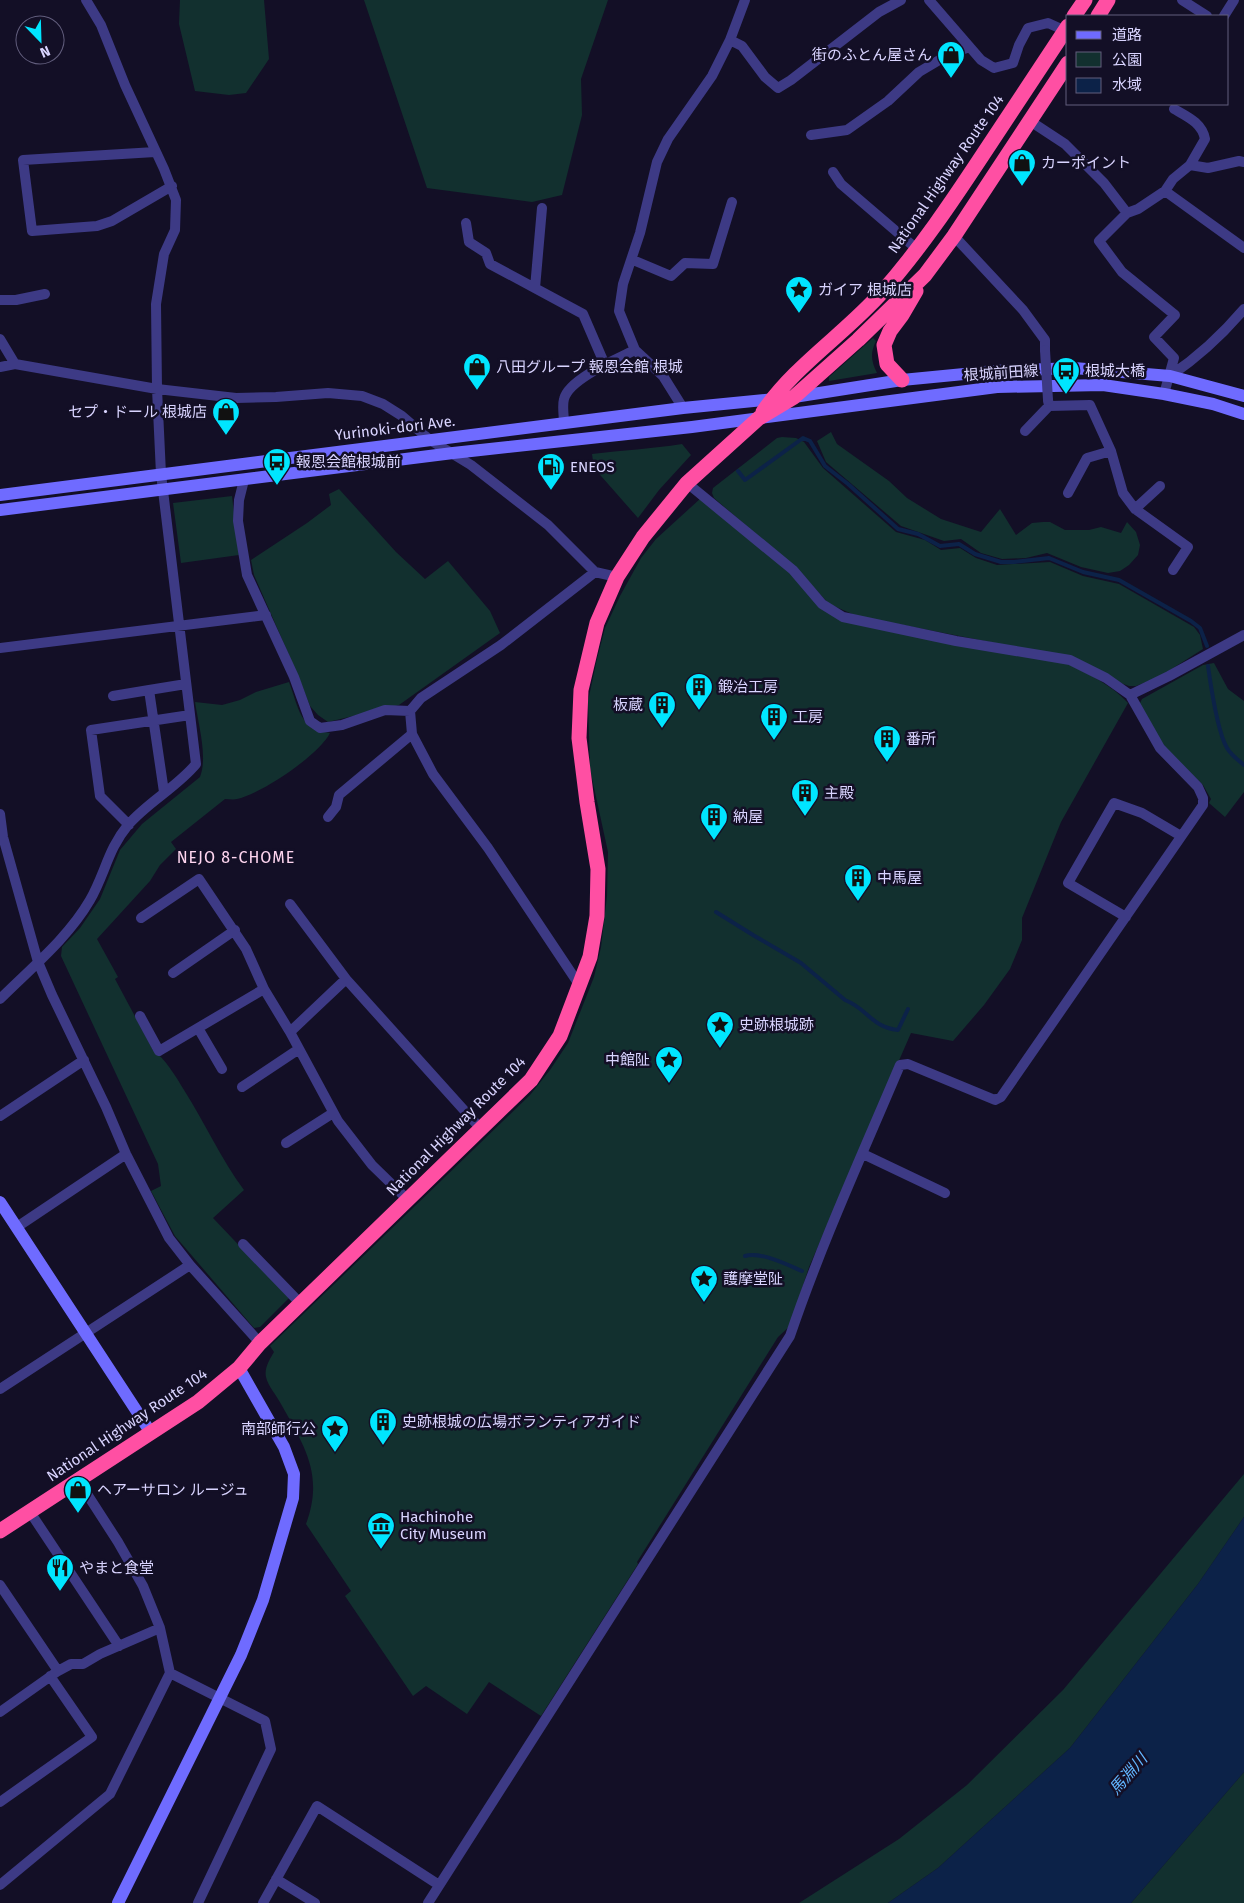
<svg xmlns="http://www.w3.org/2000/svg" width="1244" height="1903" font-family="'Fira Sans','Noto Sans JP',sans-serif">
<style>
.green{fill:#12302f}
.water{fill:#0c2248}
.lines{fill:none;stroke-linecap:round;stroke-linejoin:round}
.stream{stroke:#0c2248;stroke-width:4}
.street{stroke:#3d3a85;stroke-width:10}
.secondary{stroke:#6f6bff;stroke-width:12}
.highway{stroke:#ff4fa3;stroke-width:15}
.street-bridge{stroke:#3d3a85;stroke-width:10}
.labels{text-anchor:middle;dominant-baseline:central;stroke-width:5;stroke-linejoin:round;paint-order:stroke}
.poi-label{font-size:15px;fill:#d9d4ff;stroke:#130f26;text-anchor:start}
.street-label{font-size:15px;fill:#d9d4ff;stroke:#130f26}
.neighbourhood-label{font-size:16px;letter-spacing:1px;fill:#ffd6f0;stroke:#130f26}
.water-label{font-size:16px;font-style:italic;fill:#62b6ff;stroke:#130f26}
</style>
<rect width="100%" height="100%" fill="#130f26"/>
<path class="green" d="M 180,0 L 264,0 L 269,59 L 246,93 L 229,95 L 195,91 L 179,24 Z
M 364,0 L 608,0 L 581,79 L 582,115 L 562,195 L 532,202 L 427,188 Z
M 873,338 L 876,341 C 870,353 871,361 877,373 L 829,381 L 829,377 Z
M 831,432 L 837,444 L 889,481 L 907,498 L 941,519 L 981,532 L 1000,509 L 1016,535 L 1032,523 L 1043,522 L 1050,522 L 1065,530 L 1089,530 L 1101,527 L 1121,533 L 1127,522 L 1136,532 L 1140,545 L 1138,555 L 1129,565 L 1120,571 L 1108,573 L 1081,567 L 1047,553 L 1026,558 L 1002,559 L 981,553 L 961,539 L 944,541 L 901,526 L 826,462 L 817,441 Z
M 782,437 L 796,438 L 804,442 L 823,468 L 896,532 L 925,540 L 941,550 L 960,548 L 976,558 L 997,565 L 1050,562 L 1083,576 L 1119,584 L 1194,627 L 1200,635 L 1203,649 L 1159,677 L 1136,686 L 1129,686 L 1115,681 L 1083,662 L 985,641 L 857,616 L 829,604 L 798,570 L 714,498 L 712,493 L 713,488 L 777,438 Z
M 682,444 L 691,455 L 659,490 L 638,518 L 594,468 L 592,454 C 622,450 652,449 682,444 Z
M 339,489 L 396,552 L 425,579 L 448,561 L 490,611 L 500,633 L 399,705 L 328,722 L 318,715 L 310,706 L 299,678 L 254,575 L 251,560 L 307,523 L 331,505 L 329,494 Z
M 232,496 L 239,555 L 181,563 L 173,503 Z
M 701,498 L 790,572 L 825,609 L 1069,664 C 1091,675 1111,685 1128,703 L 1061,822 L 1022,918 L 1022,940 L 1010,969 L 984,1005 L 953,1041 L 911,1033 L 809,1267 L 790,1326 L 778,1337 L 637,1562 L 638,1564 L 541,1716 L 489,1682 L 467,1714 L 426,1686 L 413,1696 L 345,1596 L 351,1591 L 306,1524 C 324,1475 305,1447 281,1404 C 277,1396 268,1386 266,1377 C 264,1368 270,1359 274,1352 L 270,1346 L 530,1095 L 550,1070 L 568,1043 L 594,977 L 601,947 L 607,896 L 608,852 L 590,769 L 588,701 L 597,659 L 605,628 L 620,596 L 641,558 L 656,539 Z
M 1214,663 L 1228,689 L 1244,701 L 1244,792 L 1225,817 L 1209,803 L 1211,799 L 1203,785 L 1162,745 L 1139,705 L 1142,699 L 1203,665 Z
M 289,682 C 299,708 299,729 330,733 C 319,755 261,794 237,799 C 233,800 229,799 225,799 L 171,842 L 176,849 L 160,865 L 150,881 L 97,939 L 118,977 L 115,979 L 153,1050 C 166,1060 175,1075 184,1090 C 205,1123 221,1159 244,1190 L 213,1218 L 289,1298 L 260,1327 L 254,1328 L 175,1236 L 151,1191 L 161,1186 L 158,1164 L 61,956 L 62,947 L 80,928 L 100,899 L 120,850 L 142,824 L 200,777 C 208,757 198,723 195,702 L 222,705 L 240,700 L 256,692 Z
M 1244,1474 L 1244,1517 L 1198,1584 L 1070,1748 L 938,1868 L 888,1903 L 799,1903 L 899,1839 L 967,1785 L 1063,1690 Z
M 1244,1772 L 1244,1903 L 1131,1903 Z"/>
<path class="water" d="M 1244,1517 L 1244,1772 L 1131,1903 L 888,1903 L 938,1868 L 1070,1748 L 1198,1584 Z"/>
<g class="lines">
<path class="stream" d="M 738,471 L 745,480 L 803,438 L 810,441 L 825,466 L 848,484 L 898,529 L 918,534 L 940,546 L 959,544 L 975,554 L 1001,562 L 1014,562 L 1049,558 L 1083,572 L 1119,580 L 1191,621 L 1200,628 L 1207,646
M 1208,666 C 1211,687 1217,731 1227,748 C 1231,755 1238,760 1244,765
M 716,912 L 753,935 L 801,963 L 845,1000 C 868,1009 871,1027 898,1030 L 908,1009
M 745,1256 C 760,1251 788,1265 802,1271"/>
<path class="street" d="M 929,0 L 981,60 L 994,68 L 1013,63 L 1019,45 L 1028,28 L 1048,23 L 1068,32
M 1182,0 L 1207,16
M 1224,16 L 1234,0
M 730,40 L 742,46 L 765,77 L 778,88 L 791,80 L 879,12 L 901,0
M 1174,109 C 1188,117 1202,123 1205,139 L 1190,165
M 1030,121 L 1065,144 L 1104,183 L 1127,213 L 1099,241 L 1122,272 L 1175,315 L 1154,337 L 1174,358 L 1164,394
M 811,135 L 847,130 L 888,101 L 919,72 L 946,56 L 969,47
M 155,152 L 23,160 L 32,231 L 97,226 L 112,221 L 172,186
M 833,172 L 841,184 L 918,250
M 1165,191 L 1244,248
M 1127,213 L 1138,209 L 1165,191 L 1173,179 L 1190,165 L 1208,168 L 1239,161 L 1244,162
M 466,223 L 469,242 L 486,253 L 490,264 L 583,314 L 605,365
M 954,236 L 1023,310 L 1045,340 L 1045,350
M 633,260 L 671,276 L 685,263 L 713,264 L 732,202
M 535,288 L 542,208
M 0,300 L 16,300 L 45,294
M 0,339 L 15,364
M 0,367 L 15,364 L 157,389 L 236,398 L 276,397 L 328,393 L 362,396 L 383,404 L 402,416 L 430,440 L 471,465 L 548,525 L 595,572 L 617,577
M 1170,376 C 1198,357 1222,335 1244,309
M 1048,400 L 1049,406 L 1090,405 L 1111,451 L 1123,493 L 1135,509 L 1188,547 L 1173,570
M 683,408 L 663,376 L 635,350 L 619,311 L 623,284 L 640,233 L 657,162 L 668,139 L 712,76 L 730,40 L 745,0
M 564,423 C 564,416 562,406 564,399 C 569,379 617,359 635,350
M 1025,431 L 1049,406
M 244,480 L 239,500 L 238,521 L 247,575 L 294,677 L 310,721 L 320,728 L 342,725 L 385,710 L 410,711
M 1068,493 L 1087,458 L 1111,451
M 1135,509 L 1160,486
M 0,648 L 266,615
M 1130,695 L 1169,676 L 1244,635
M 113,696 L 149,690
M 164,792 L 149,690 L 186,684
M 0,814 L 3,837 L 38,962 L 52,995 L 106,1107 L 126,1154 L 169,1238 L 190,1265 L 260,1343
M 328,817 L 336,807 L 339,795 L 412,734
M 129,825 L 100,796 L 91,730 L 190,715
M 290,904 L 346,979 L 481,1129
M 1126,917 L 1068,883 L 1114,803 L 1142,813 L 1181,836
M 141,918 L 199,879 L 246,949 L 264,989 L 290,1032 L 338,1121 L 372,1165 L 408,1200
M 173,973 L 235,930
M 580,986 L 488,848 L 433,774 L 412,734 L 410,711 L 421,698 L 501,645 L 595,572
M 0,999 C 31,968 68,938 90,900 C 105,874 108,849 128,825 C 148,802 177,787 196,764 L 161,474 L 157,389 L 156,304 L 164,254 L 175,230 L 176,200 L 164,169 L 125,85 L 101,25 L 86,0
M 140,1016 L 159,1051 L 264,989
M 198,1028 L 222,1069
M 290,1032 L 346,979
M 242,1087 L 299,1049
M 0,1116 L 84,1060
M 286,1143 L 333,1113
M 863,1154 L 945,1193
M 17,1227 L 126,1154
M 243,1244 L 301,1304
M 0,1389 L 190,1265
M 30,1512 L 119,1646
M 0,1585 L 58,1671
M 170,1673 L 265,1721 L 271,1749 L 198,1903
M 0,1712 L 58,1671 L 71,1664 L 83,1664 L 100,1654 L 160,1628
M 0,1802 L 92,1737 L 50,1676
M 276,1879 L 315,1903
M 0,1885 L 110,1794 L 170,1673 L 160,1628 L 143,1586 L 118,1542 L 78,1480
M 263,1903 L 317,1806 L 439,1885
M 428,1903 L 790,1336 C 822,1242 862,1155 900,1065 L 908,1064 L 995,1100 L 1001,1097 L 1203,805 L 1203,798 L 1198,787 L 1160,748 L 1130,695 L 1106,678 L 1070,660 L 956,641 L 843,617 L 822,604 L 793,570 L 687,483"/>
<path class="secondary" d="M 0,495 L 683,408 L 794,397 L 902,380 L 995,371 L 1074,368 L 1170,376 L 1244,396
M 0,510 L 453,453 L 692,427 L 997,387 L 1103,385 L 1164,394 L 1213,404 L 1244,414
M 0,1202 L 151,1433
M 118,1903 L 241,1655 L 263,1600 L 293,1498 L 294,1474 L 284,1447 L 239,1368"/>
<path class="highway" d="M 1074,16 L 1085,0
M 1098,16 L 1108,0
M 902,380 L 887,364 L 884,345 L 890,331 L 902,315 L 916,291
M 763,412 C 795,365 845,334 883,291 C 920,249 951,203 982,156 C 1010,113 1039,70 1068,26
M 0,1531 L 198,1402 L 239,1368 L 260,1343 L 531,1080 L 560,1036 L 590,957 L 597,916 L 598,869 L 587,802 L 579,738 L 581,690 L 597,623 L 617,577 L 643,537 L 687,483 L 759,418 L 794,397 L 858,340 L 925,275 L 954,236 L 1068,63"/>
<path class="street-bridge" d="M 1045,350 L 1048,400"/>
</g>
<defs>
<symbol id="shop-pin" viewBox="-11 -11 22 30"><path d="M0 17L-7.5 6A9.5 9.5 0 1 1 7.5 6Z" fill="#00e5ff" stroke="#130f26"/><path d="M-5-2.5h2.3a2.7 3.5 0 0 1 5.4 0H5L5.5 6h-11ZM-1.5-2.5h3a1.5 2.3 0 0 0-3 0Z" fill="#111"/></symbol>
<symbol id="sight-pin" viewBox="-11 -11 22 30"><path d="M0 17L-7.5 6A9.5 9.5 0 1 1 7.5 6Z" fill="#00e5ff" stroke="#130f26"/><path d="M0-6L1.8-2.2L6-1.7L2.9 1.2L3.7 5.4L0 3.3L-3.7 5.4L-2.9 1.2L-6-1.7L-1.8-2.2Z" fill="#111"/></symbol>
<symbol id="bus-pin" viewBox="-11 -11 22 30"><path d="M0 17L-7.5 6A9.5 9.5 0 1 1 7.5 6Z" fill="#00e5ff" stroke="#130f26"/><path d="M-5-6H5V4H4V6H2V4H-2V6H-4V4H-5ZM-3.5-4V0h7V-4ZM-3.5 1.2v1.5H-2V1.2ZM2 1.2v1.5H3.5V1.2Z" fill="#111"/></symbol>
<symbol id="fuel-pin" viewBox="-11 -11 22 30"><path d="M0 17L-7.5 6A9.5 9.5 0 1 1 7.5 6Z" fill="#00e5ff" stroke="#130f26"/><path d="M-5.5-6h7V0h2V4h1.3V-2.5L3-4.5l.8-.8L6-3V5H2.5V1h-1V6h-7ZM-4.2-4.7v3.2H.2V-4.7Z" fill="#111"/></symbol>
<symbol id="building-pin" viewBox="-11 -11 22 30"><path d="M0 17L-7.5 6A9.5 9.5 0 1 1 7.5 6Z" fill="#00e5ff" stroke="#130f26"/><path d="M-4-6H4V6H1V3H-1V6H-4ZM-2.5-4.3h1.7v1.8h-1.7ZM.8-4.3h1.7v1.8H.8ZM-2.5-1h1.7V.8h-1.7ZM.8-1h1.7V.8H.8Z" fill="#111"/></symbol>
<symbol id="museum-pin" viewBox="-11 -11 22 30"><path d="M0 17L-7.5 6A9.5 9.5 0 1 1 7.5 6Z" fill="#00e5ff" stroke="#130f26"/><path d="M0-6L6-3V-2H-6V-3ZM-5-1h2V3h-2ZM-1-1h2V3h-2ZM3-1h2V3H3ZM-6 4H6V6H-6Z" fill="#111"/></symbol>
<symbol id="restaurant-pin" viewBox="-11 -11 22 30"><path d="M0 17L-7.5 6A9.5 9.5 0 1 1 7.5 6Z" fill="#00e5ff" stroke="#130f26"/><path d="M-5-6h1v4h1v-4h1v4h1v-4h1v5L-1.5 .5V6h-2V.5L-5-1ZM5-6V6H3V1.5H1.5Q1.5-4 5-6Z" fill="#111"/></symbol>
</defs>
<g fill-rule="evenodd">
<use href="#shop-pin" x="935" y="39" width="32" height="43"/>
<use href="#shop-pin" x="1006" y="147" width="32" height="43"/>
<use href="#sight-pin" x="783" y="274" width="32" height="43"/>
<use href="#shop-pin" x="461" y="351" width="32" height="43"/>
<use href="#bus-pin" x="1050" y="355" width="32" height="43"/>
<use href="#shop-pin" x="210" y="396" width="32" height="43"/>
<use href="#bus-pin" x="261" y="446" width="32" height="43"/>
<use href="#fuel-pin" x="535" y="451" width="32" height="43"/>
<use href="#building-pin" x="683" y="671" width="32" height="43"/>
<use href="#building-pin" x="646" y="689" width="32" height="43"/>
<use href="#building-pin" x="758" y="701" width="32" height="43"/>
<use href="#building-pin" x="871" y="723" width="32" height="43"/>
<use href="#building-pin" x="789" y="777" width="32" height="43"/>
<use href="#building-pin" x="698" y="801" width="32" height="43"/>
<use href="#building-pin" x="842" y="862" width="32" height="43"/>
<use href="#sight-pin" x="704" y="1009" width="32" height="43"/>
<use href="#sight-pin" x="653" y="1044" width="32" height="43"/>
<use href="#sight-pin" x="688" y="1263" width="32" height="43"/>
<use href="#building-pin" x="367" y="1406" width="32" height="43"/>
<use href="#sight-pin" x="319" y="1413" width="32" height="43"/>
<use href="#shop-pin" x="62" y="1474" width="32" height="43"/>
<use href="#museum-pin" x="365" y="1510" width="32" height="43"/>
<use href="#restaurant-pin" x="44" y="1552" width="32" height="43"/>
</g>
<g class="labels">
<g class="poi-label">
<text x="932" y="55" text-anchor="end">街のふとん屋さん</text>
<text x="1041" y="163">カーポイント</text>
<text x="818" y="290">ガイア 根城店</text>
<text x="496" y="367">八田グループ 報恩会館 根城</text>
<text x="1085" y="371">根城大橋</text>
<text x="207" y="412" text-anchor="end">セプ・ドール 根城店</text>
<text x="296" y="462">報恩会館根城前</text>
<text x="570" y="467">ENEOS</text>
<text x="718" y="687">鍛冶工房</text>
<text x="643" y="705" text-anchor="end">板蔵</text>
<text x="793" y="717">工房</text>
<text x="906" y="739">番所</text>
<text x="824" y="793">主殿</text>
<text x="733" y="817">納屋</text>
<text x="877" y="878">中馬屋</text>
<text x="739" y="1025">史跡根城跡</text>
<text x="650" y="1060" text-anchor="end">中館阯</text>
<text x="723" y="1279">護摩堂阯</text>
<text x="402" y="1422">史跡根城の広場ボランティアガイド</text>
<text x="316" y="1429" text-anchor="end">南部師行公</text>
<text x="97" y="1490">ヘアーサロン ルージュ</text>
<text x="400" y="1517">Hachinohe<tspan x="400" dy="17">City Museum</tspan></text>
<text x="79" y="1568">やまと食堂</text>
</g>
<g class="street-label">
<text transform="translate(946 174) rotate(-55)">National Highway Route 104</text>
<text transform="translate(1001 373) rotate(-4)">根城前田線</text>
<text transform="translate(395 428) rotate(-7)">Yurinoki-dori Ave.</text>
<text transform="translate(456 1126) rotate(-45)">National Highway Route 104</text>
<text transform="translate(127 1425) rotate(-34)">National Highway Route 104</text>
</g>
<g class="neighbourhood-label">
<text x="236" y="857">NEJO 8-CHOME</text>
</g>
<g class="water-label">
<text transform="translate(1128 1774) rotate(-49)">馬淵川</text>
</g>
</g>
<rect x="1066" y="15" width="162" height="90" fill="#130f26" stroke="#625e7d"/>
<rect x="1076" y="31" width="25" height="8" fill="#6f6bff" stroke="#625e7d"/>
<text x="1112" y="40" font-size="15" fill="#d9d4ff">道路</text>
<rect x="1076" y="52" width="25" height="15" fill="#12302f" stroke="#625e7d"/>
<text x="1112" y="65" font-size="15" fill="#d9d4ff">公園</text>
<rect x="1076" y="78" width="25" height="15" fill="#0c2248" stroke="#625e7d"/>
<text x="1112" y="90" font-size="15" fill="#d9d4ff">水域</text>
<g transform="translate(40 40) rotate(157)"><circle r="24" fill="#130f26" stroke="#625e7d"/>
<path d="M0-4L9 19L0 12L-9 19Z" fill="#00e5ff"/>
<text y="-8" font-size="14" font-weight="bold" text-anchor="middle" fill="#d9d4ff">N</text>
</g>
</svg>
